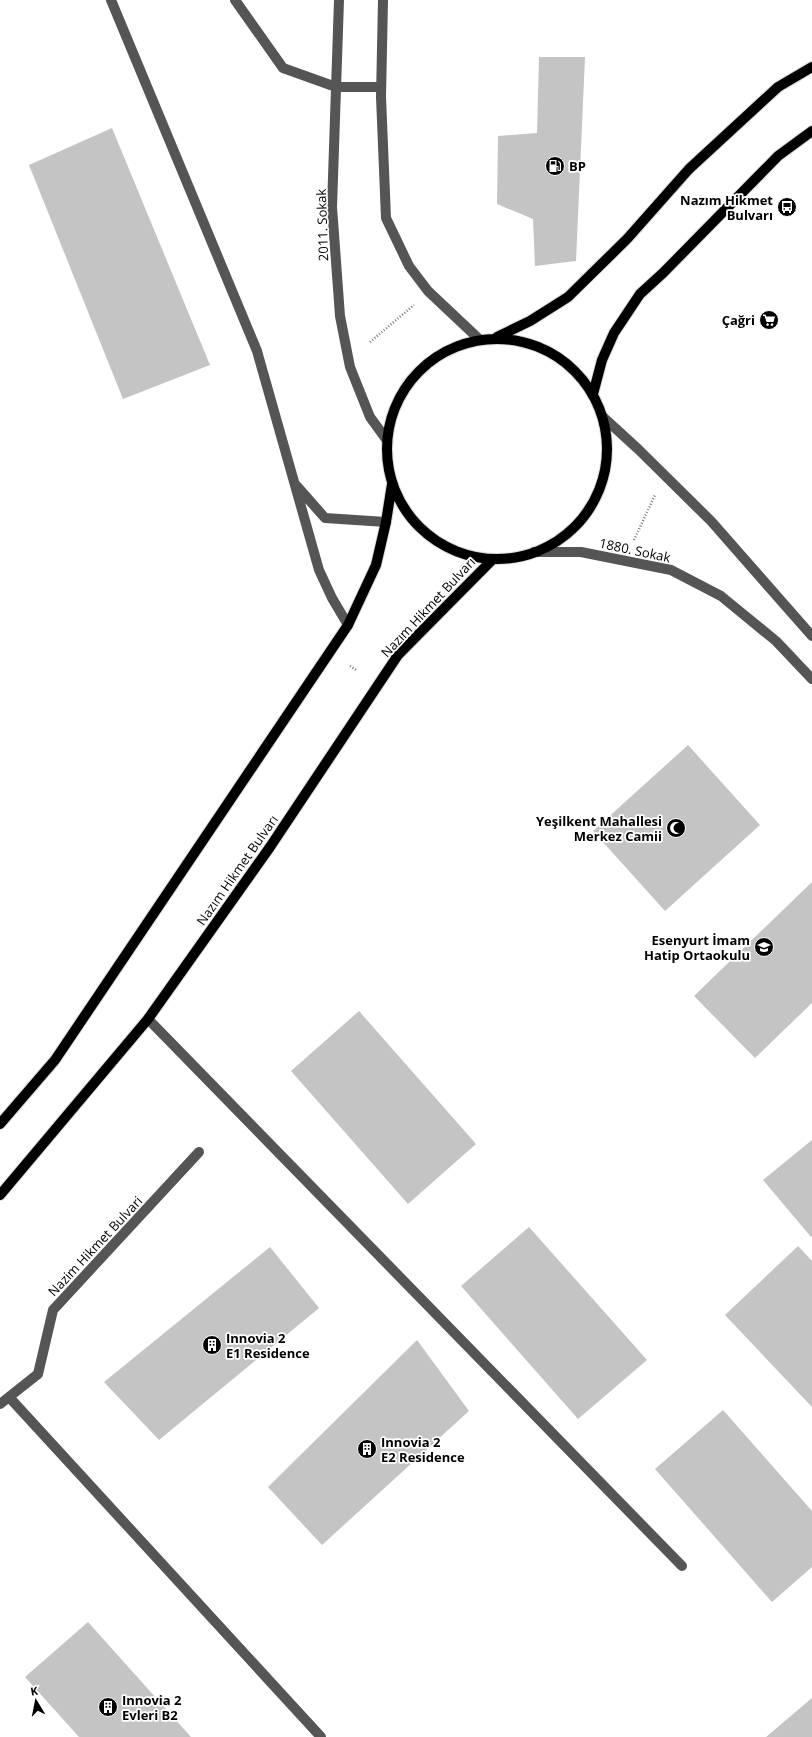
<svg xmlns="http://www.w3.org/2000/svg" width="812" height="1737" font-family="'Open Sans',sans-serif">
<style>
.building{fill:#c4c4c4}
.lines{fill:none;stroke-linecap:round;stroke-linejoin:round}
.major-casing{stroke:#dbdbdb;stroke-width:12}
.path{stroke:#777;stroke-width:2.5;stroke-dasharray:1 2;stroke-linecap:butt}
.minor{stroke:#555;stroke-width:10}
.major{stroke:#000;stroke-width:10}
.labels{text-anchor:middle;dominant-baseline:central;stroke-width:3.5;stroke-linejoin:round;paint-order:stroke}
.poi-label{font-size:13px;font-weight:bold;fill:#000;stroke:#fff;text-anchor:start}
.street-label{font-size:13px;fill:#000;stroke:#fff}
</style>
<rect width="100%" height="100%" fill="#fff"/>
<path class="building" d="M 539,57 L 585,57 L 576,261 L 535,266 L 533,219 L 497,204 L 498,136 L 537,133 Z
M 112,128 L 210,365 L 123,399 L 29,165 Z
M 688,745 L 760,825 L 665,911 L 593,831 Z
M 812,882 L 812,1003 L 755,1058 L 694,996 Z
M 359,1011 L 476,1144 L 408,1204 L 291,1071 Z
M 812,1140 L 812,1236 L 811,1237 L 763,1180 Z
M 529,1227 L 647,1360 L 578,1419 L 461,1286 Z
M 798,1246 L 812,1261 L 812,1407 L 725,1315 Z
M 270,1247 L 319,1308 L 159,1440 L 104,1382 Z
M 417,1340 L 469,1411 L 322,1545 L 268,1487 Z
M 723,1410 L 812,1511 L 812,1567 L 772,1602 L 655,1469 Z
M 88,1622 L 191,1737 L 79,1737 L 25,1677 Z
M 812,1698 L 812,1737 L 766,1737 Z"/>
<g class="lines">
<defs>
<path id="major" d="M 497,337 L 530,321 L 568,297 L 627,239 L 689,169 L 778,87 L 812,67
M387 449a110 110 0 1 1 220 0a110 110 0 1 1-220 0Z
M 593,394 L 602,360 L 614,333 L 640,294 L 663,273 L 778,156 L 812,131
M 0,1124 L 55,1060 L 348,625 L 376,565 L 386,522 L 392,484
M 0,1195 L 148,1019 L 270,847 L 398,655 L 493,559"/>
</defs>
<use href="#major" class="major-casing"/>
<path class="path" d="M 370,342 L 414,305
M 634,540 L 655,495
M 350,666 L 356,670"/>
<path class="minor" d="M 111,0 L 257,351 L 319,570 L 332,598 L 348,625
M 235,0 L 283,68 L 336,87 L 381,87
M 339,0 L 332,207 L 340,316 L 350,367 L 370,417 L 386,439
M 383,0 L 381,97 L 386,218 L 409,266 L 428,291 L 480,340
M 603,417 L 638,449 L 711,521 L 812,636
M 296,485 L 325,518 L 386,522
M 534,552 L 581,552 L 671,570 L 721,596 L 776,641 L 812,679
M 148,1019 L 682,1566
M 9,1397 L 321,1737
M 0,1404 L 38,1374 L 53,1310 L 199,1152"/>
<use href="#major" class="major"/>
</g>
<defs>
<symbol id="fuel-disc" viewBox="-11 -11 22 22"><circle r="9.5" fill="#000" stroke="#fff"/><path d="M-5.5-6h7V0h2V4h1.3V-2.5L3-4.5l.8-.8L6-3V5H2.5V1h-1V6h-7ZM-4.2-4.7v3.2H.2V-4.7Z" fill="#fff"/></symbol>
<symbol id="bus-disc" viewBox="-11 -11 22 22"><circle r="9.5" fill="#000" stroke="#fff"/><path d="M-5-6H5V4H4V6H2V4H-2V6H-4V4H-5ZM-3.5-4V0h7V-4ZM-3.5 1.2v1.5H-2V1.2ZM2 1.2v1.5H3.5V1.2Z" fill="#fff"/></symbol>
<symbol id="supermarket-disc" viewBox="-11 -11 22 22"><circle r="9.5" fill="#000" stroke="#fff"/><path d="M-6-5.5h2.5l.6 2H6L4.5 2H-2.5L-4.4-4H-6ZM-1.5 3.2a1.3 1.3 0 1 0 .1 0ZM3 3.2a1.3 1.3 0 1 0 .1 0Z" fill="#fff"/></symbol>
<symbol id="mosque-disc" viewBox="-11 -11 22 22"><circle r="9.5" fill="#000" stroke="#fff"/><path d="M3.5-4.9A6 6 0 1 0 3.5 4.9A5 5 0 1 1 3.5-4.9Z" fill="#fff"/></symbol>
<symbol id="school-disc" viewBox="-11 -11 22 22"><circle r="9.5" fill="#000" stroke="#fff"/><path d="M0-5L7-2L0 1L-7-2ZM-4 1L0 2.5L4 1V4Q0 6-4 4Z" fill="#fff"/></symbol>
<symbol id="building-disc" viewBox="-11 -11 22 22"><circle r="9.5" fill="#000" stroke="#fff"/><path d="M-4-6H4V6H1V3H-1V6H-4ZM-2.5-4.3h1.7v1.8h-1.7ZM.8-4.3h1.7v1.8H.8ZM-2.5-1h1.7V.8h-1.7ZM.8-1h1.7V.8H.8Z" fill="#fff"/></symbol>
</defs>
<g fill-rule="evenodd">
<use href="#fuel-disc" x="544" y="155" width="22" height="22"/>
<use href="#bus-disc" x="776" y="196" width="22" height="22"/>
<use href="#supermarket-disc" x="758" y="309" width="22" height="22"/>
<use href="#mosque-disc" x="665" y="817" width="22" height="22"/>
<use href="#school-disc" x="753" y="936" width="22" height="22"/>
<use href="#building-disc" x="201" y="1334" width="22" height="22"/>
<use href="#building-disc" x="356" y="1438" width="22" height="22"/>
<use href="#building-disc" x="97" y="1696" width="22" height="22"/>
</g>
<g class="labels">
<g class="poi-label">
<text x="569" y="166">BP</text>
<text x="773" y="200" text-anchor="end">Nazım Hikmet<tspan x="773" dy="15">Bulvarı</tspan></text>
<text x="755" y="320" text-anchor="end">Çağri</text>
<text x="662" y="821" text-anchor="end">Yeşilkent Mahallesi<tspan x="662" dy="15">Merkez Camii</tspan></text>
<text x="750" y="940" text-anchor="end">Esenyurt İmam<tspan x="750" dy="15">Hatip Ortaokulu</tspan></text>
<text x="226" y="1338">Innovia 2<tspan x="226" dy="15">E1 Residence</tspan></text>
<text x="381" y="1442">Innovia 2<tspan x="381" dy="15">E2 Residence</tspan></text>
<text x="122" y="1700">Innovia 2<tspan x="122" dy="15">Evleri B2</tspan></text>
</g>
<g class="street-label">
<text transform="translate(322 225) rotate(-92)">2011. Sokak</text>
<text transform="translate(635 550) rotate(12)">1880. Sokak</text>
<text transform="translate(428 607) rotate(-47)">Nazım Hikmet Bulvarı</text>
<text transform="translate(237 870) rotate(-55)">Nazım Hikmet Bulvarı</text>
<text transform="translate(95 1246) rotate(-47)">Nazim Hikmet Bulvari</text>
</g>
</g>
<g transform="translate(36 1701) rotate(350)" stroke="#ffffff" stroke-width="3" paint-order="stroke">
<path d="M0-3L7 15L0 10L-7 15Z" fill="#000000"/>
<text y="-6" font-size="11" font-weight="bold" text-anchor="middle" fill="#000000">K</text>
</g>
</svg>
